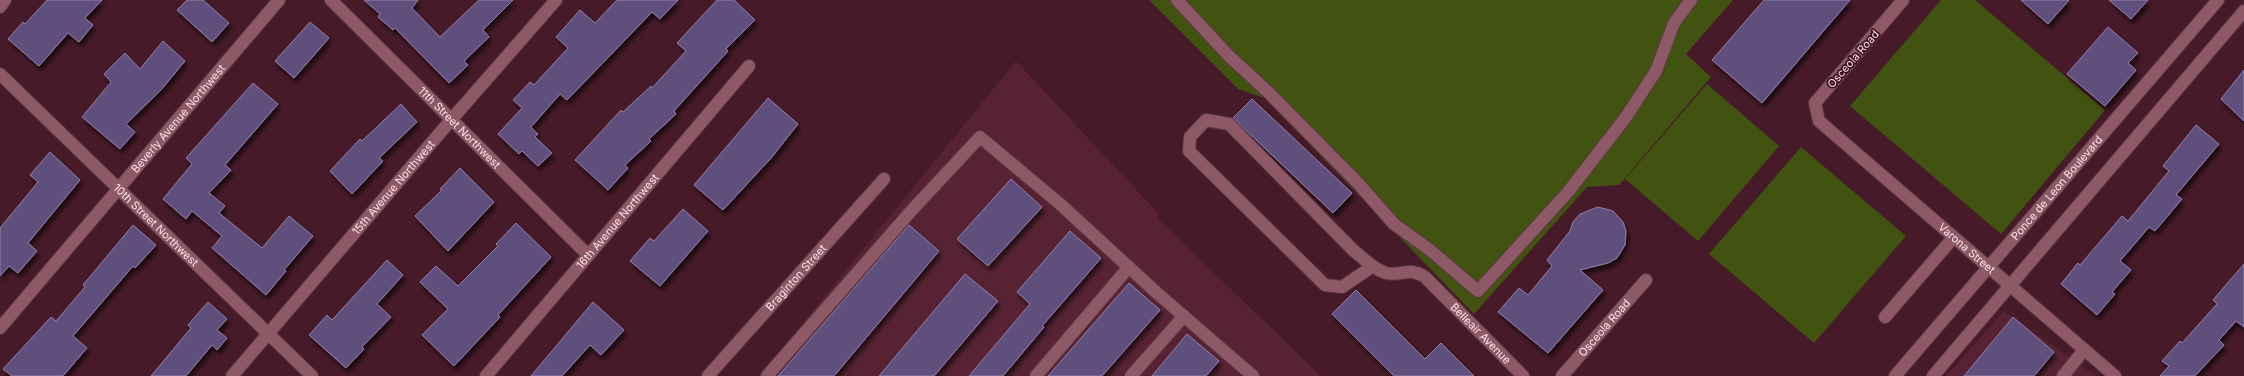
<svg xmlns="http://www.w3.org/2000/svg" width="2244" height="376" font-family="Inter,sans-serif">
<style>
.built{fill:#572334}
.green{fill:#425211}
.building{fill:#61507b;stroke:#917fad;filter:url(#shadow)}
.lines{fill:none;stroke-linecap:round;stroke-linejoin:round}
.minor-casing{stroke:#5e3846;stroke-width:14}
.minor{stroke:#8d5967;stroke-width:12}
.labels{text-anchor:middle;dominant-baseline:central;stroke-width:3.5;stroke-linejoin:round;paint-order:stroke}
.street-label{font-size:11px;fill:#fee5eb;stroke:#3c101f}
</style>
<defs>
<filter id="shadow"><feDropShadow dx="2.5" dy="4.5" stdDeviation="2" flood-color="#0009"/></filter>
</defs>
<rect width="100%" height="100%" fill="#471a29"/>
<path class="built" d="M 1016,61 L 1159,214 L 1157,218 L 1321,376 L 760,376 Z
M 2004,311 L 2096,376 L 1946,376 Z"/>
<path class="green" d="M 1149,0 L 1733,0 L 1686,54 L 1711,77 L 1619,185 L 1587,187 L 1474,314 L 1265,98 L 1238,89 Z
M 1941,0 L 1975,0 L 2105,110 L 2001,234 L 1850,106 Z
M 1707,84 L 1779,146 L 1698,241 L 1625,179 Z
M 1801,147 L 1906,236 L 1814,343 L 1709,254 Z"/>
<path class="building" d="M 47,0 L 102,0 L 85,18 L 93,25 L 79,42 L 68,33 L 39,66 L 8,39 L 23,22 L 25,24 Z
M 187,0 L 203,0 L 229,23 L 212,42 L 177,10 Z
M 364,0 L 418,0 L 412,8 L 440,37 L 479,0 L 513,0 L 483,30 L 489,37 L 464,61 L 468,65 L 449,83 L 395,28 L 393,30 L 378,17 L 380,14 Z
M 617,0 L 678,0 L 660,19 L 652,12 L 567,100 L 560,94 L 531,127 L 538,134 L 535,137 L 552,153 L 538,166 L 522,151 L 519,154 L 498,134 L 522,108 L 513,100 L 530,82 L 534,85 L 568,48 L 556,37 L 580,10 L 595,23 Z
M 717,0 L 734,0 L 755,20 L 726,49 L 728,51 L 674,111 L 676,114 L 649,139 L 651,141 L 625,165 L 628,168 L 608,190 L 575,160 L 621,110 L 623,112 L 651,86 L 652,88 L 686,51 L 677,43 Z
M 1764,0 L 1850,0 L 1762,103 L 1712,60 Z
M 2021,0 L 2069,0 L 2048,24 Z
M 2109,0 L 2148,0 L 2131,19 Z
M 310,22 L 329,38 L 294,78 L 275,61 Z
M 2108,27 L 2138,53 L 2128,63 L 2136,70 L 2105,106 L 2067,74 Z
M 163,41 L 185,61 L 161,90 L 126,124 L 135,132 L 120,149 L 82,117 L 111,82 L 104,74 L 125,53 L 140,69 Z
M 2244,70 L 2244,121 L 2221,99 Z
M 253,83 L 278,104 L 225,165 L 231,170 L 209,193 L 225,206 L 219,213 L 262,248 L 289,216 L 313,236 L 284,270 L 286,271 L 266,295 L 212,248 L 222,236 L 192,211 L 186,219 L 163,199 L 192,164 L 186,158 Z
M 768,98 L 798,124 L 772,157 L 723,210 L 694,185 Z
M 1252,99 L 1352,193 L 1333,213 L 1233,118 Z
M 401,104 L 417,122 L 379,158 L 383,161 L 352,194 L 330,171 L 360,139 L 362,141 Z
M 2196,125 L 2219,144 L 2176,195 L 2182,199 L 2155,231 L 2149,227 L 2120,261 L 2131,270 L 2112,292 L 2115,294 L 2097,315 L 2061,284 L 2078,263 L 2080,265 L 2122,216 L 2128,221 L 2169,171 L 2163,166 Z
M 50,152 L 80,180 L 28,243 L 37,251 L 18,273 L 9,266 L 0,276 L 0,228 L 38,182 L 30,175 Z
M 460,168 L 494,202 L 448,251 L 415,216 L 442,190 L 440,189 Z
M 1011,179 L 1042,207 L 988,266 L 957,239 Z
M 1598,207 L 1613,211 L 1623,222 L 1626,231 L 1625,245 L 1617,258 L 1608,263 L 1580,270 L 1603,290 L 1548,353 L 1498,312 L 1519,288 L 1528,295 L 1552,266 L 1547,260 L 1570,231 L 1573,222 L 1580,214 Z
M 683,209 L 708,231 L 660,286 L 630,261 L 650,238 L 654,241 Z
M 516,223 L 551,257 L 498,315 L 500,317 L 454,366 L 422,335 L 448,309 L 420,282 L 436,266 L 458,286 L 498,246 L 496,244 Z
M 133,225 L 156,245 L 135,268 L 133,266 L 73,336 L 87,348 L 63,376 L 12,376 L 3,369 L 51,317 L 56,321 L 85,287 L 83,285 Z
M 909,225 L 939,251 L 834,376 L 778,376 Z
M 1070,231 L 1101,258 L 1042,326 L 1044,327 L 1003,376 L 969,376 L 1030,304 L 1017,292 Z
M 387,260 L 403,275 L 377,304 L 391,317 L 362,347 L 364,349 L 346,368 L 309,335 L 327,315 L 332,320 Z
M 2244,264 L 2244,327 L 2236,321 L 2219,340 L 2224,345 L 2195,376 L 2160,376 L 2169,366 L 2162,361 L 2180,341 L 2182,343 L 2217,304 L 2213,300 Z
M 965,274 L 998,301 L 934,376 L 879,376 Z
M 1129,283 L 1160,310 L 1102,376 L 1048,376 Z
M 1356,290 L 1425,359 L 1441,343 L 1474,376 L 1394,376 L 1332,314 Z
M 208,302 L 227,319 L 217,330 L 227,338 L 217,350 L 212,345 L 186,376 L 151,376 L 191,328 L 188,325 Z
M 593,302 L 624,330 L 601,355 L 590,345 L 562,376 L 531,376 Z
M 2013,317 L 2054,352 L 2034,376 L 1964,376 Z
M 1187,334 L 1219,361 L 1206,376 L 1152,376 Z"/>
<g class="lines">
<defs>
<g id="minor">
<path id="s1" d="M 331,0 L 588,255"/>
<path d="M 1177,0 L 1228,55 L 1268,92 L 1357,182 L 1394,224 L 1430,250 L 1478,291 L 1568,192 L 1626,117 L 1656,71 L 1674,23 L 1691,0"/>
<path id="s2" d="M 1903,0 L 1815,103 L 1819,121 L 2115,376"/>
<path d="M 0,7 L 5,0"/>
<path id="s3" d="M 0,74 L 312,376"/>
<path id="s4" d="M 1373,266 L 1342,287 L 1325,285 L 1189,151 L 1190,137 L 1206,120 L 1229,124 L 1353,250 C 1363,258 1373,269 1386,273 C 1402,277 1407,266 1425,277 L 1523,376"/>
<path d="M 1885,317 L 1953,238"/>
<path id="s5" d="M 0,328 L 279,0"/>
<path id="s6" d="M 232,376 L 451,120 L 556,0"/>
<path id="s7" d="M 486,376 L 749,66"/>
<path id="s8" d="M 708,376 L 884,179"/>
<path d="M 767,376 L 912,210 L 980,137 L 1060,204 L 1157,293 L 1253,376"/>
<path d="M 1036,376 L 1129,267"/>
<path d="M 1131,376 L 1184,316"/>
<path id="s9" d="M 1562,376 L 1646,280"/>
<path id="s10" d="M 1895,376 L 2218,0"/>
<path d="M 1933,376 L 2244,11"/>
<path d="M 2063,376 L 2084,350"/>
</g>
</defs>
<use href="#minor" class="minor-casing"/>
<use href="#minor" class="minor"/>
</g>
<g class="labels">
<g class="street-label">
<text transform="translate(1853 59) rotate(-49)">Osceola Road</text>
<text stroke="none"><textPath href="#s5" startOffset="275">Beverly Avenue Northwest</textPath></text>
<text stroke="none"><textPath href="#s1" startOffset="181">11th Street Northwest</textPath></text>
<text stroke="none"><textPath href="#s6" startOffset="248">15th Avenue Northwest</textPath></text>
<text stroke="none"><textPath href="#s10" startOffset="248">Ponce de Leon Boulevard</textPath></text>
<text stroke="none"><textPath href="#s7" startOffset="203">16th Avenue Northwest</textPath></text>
<text stroke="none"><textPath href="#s3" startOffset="217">10th Street Northwest</textPath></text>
<text stroke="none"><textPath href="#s2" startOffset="349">Varona Street</textPath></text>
<text stroke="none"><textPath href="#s8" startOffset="132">Braginton Street</textPath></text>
<text stroke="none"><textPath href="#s9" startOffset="64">Osceola Road</textPath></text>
<text stroke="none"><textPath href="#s4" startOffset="643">Belleair Avenue</textPath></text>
</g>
</g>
</svg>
